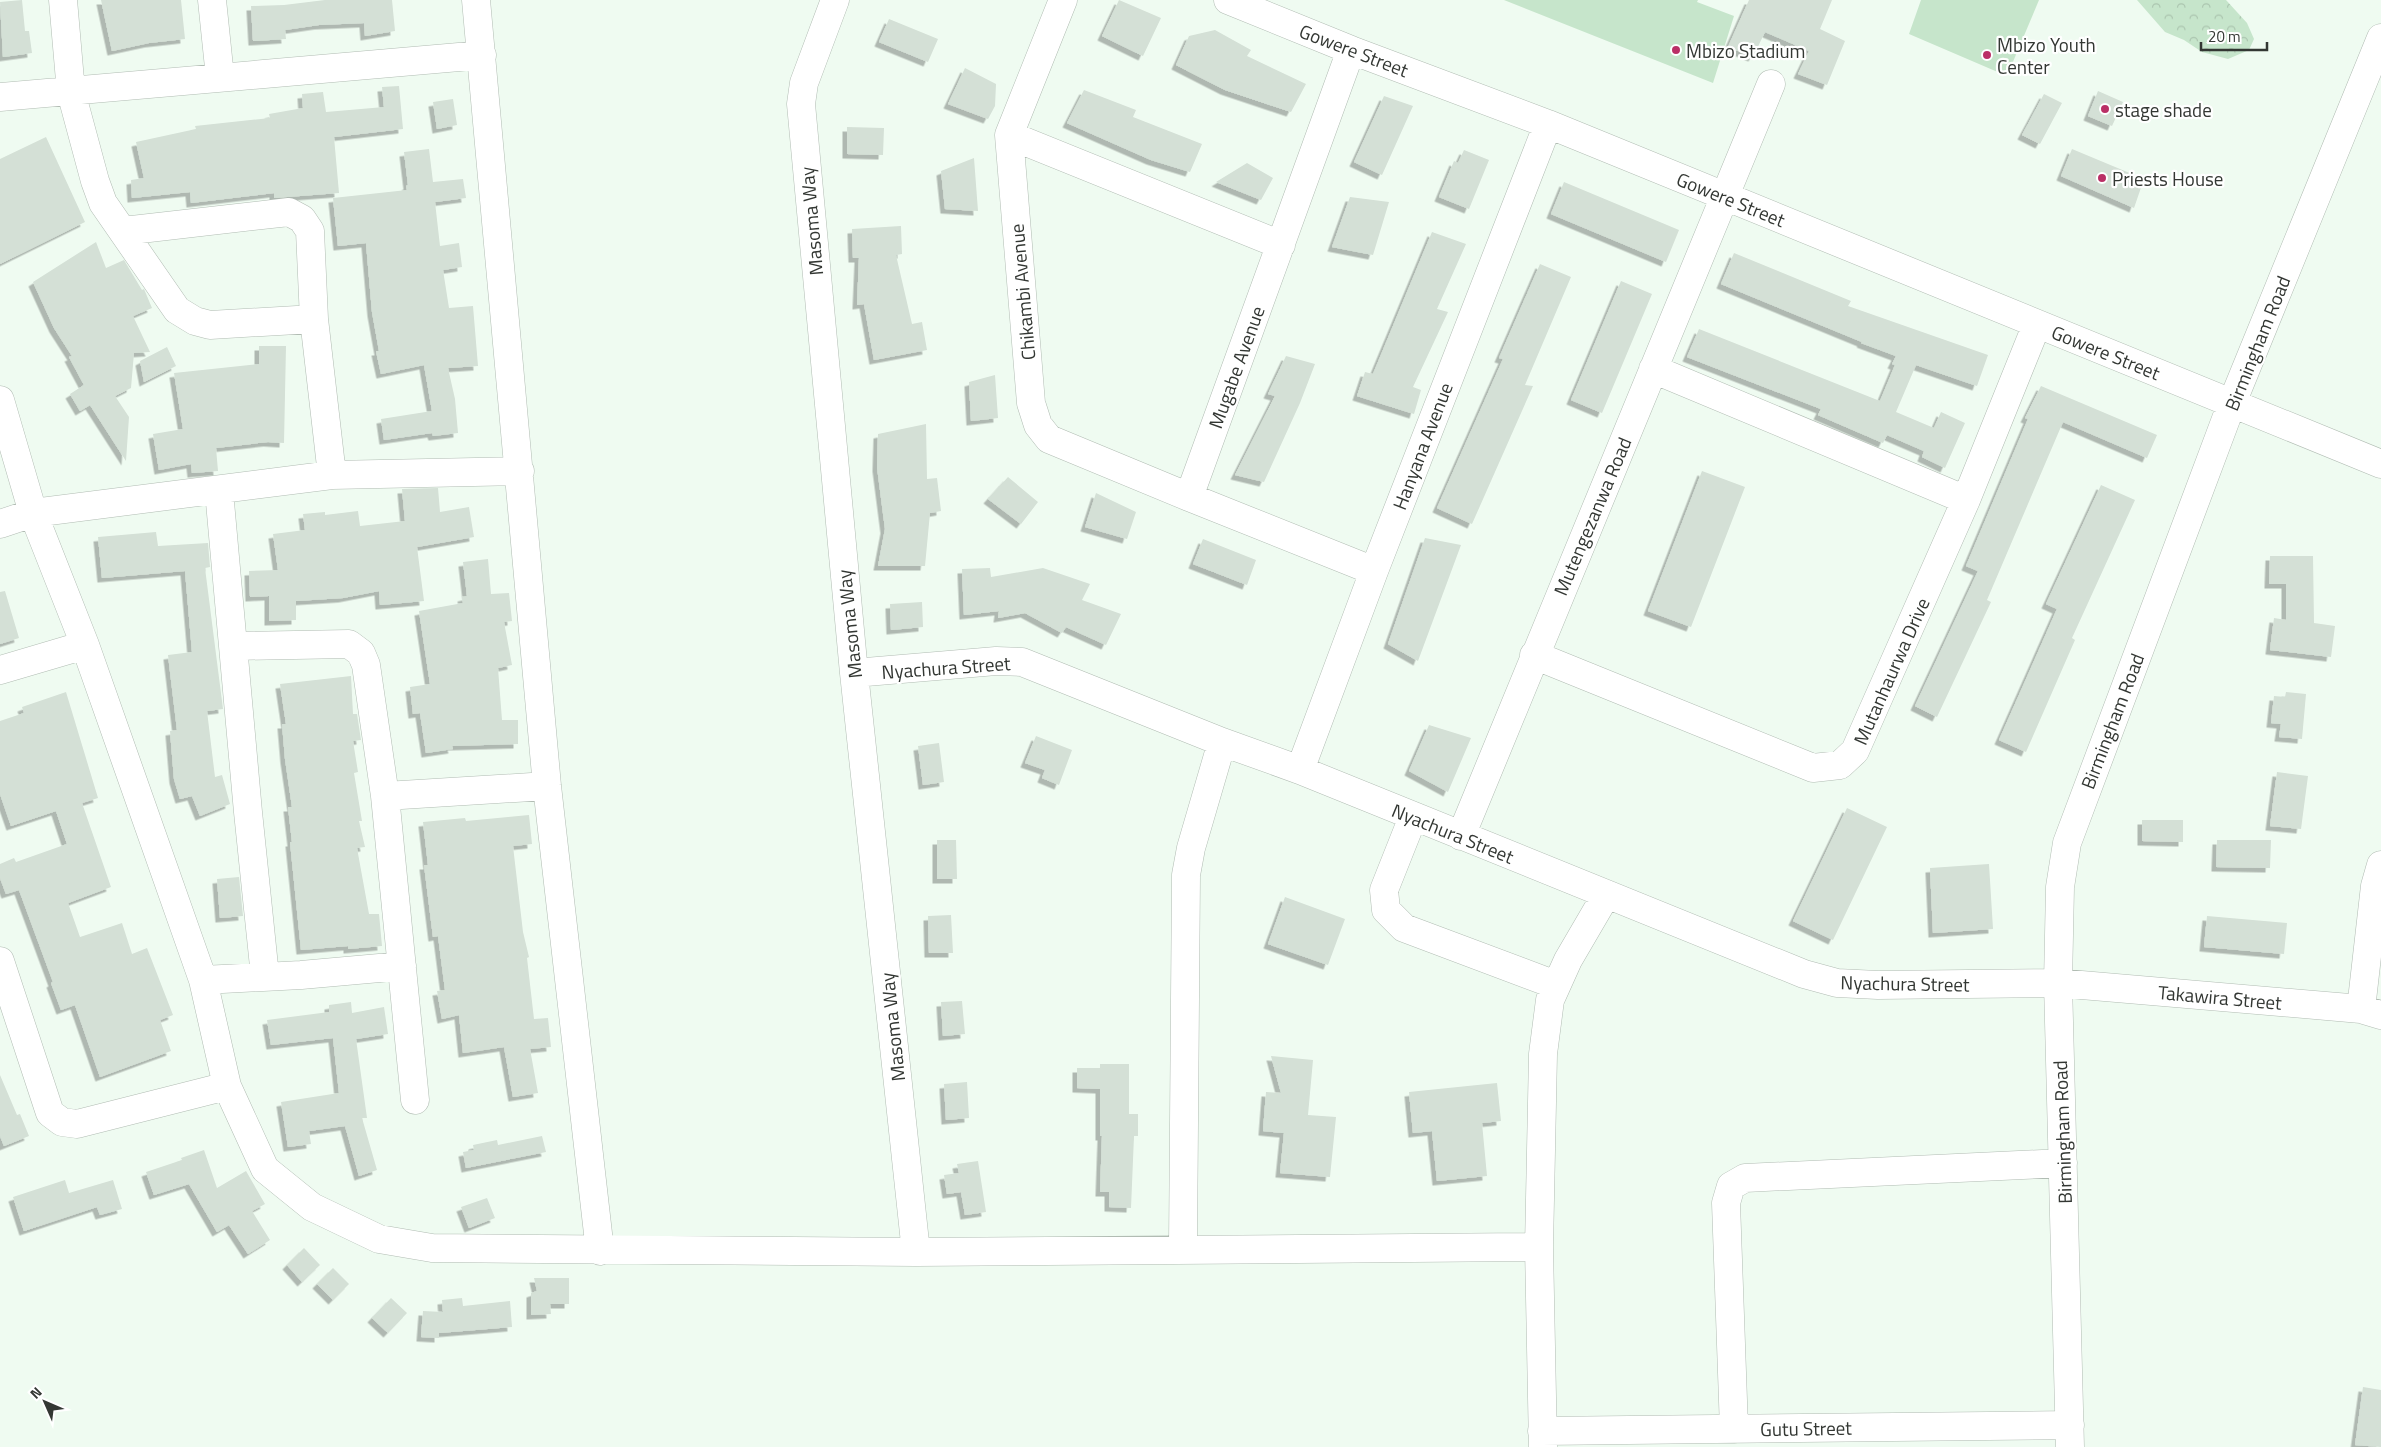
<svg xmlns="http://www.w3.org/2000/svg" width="2381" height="1447" font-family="'Titillium Web',sans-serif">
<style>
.park{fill:url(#park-crowns)}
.garden{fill:#c6e5cb}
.building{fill:#d4e0d6;filter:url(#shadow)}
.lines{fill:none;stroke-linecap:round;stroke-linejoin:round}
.minor-casing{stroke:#b1bcb3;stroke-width:29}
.minor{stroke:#fff;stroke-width:28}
.poi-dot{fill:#ba2f66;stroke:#fff;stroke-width:2}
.labels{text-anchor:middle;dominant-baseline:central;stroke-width:4.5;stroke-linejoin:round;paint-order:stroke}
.poi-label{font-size:19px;fill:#333733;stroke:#fff;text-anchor:start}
.street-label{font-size:19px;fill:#333733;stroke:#fff}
</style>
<defs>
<pattern id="park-crowns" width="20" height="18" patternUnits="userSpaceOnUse" patternTransform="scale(1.25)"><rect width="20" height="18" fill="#c6e5cb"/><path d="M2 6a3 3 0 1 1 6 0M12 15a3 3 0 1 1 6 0" fill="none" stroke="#abc5af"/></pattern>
<filter id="shadow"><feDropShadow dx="-4.5" dy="4.5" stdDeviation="0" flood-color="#0004"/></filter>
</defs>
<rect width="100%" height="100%" fill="#effbf1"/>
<path class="park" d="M 2137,0 L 2226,0 L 2247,23 L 2254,39 L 2249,50 L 2228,59 L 2202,52 L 2184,40 L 2165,32 Z"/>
<path class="garden" d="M 1504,0 L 1698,0 L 1697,2 L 1734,16 L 1713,83 Z
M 1921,0 L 2039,0 L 2007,76 L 1909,34 Z"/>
<path class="building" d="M 22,0 L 25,31 L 29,31 L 32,53 L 3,57 L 0,2 Z
M 101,0 L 181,0 L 185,39 L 149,43 L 112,51 Z
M 325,0 L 392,0 L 395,31 L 365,36 L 364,23 L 319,25 L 285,30 L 286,39 L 253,41 L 251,6 L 284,5 Z
M 1119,0 L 1161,18 L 1143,56 L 1102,36 Z
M 1749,0 L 1832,0 L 1820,29 L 1845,41 L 1827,85 L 1798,74 L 1809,51 L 1765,32 L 1753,57 L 1728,47 Z
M 889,19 L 938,39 L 928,62 L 879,42 Z
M 1215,30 L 1251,50 L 1247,56 L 1306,84 L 1291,112 L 1225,90 L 1176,65 L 1189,36 Z
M 965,68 L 996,84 L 995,106 L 988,119 L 948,104 Z
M 399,86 L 403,129 L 334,137 L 339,193 L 274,198 L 274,193 L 191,203 L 190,192 L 132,198 L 131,180 L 144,178 L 136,142 L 196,129 L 195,126 L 270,118 L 269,114 L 303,108 L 302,94 L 323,92 L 326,112 L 384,107 L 382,87 Z
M 1084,90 L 1136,110 L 1133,117 L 1202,144 L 1190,172 L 1151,160 L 1067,123 Z
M 2098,91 L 2123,102 L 2112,126 L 2088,116 Z
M 2044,94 L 2062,103 L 2040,144 L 2022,135 Z
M 1384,96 L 1413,106 L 1382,175 L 1354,162 Z
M 453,99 L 457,125 L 437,129 L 433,102 Z
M 847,127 L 884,128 L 883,155 L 847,154 Z
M 46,137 L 85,222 L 0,264 L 0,159 Z
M 429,149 L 433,182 L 463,179 L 466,198 L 435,202 L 440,246 L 459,243 L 462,267 L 443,270 L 449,308 L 473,306 L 478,366 L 448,368 L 455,399 L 458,433 L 433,436 L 432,433 L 384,440 L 381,419 L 432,411 L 424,365 L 381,374 L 376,351 L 379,351 L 372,312 L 366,243 L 338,246 L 333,198 L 407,190 L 406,186 L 408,185 L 404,152 Z
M 2072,149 L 2144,179 L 2134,208 L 2061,176 Z
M 1464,150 L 1489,160 L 1469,209 L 1439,197 L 1454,161 L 1458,163 Z
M 974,158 L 978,211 L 945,209 L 941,171 Z
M 1247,163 L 1273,178 L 1261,200 L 1216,182 Z
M 1564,182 L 1679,230 L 1666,262 L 1551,214 Z
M 1350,197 L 1389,202 L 1373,255 L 1332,247 Z
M 901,226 L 902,254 L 896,255 L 912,324 L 922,322 L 927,350 L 874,360 L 864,304 L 857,305 L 859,258 L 853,258 L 852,229 Z
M 1432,232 L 1466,244 L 1437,309 L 1448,312 L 1413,387 L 1421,390 L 1414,414 L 1357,396 L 1365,372 L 1373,374 Z
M 96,242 L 106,268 L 124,260 L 142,290 L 144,289 L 152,308 L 133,316 L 150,352 L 134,353 L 131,388 L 115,396 L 129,417 L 126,461 L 90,405 L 80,411 L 70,394 L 84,385 L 69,357 L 72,356 L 54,328 L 33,282 Z
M 1734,253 L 1851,301 L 1848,306 L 1988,355 L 1977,386 L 1916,365 L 1896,412 L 1934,428 L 1941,412 L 1965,423 L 1945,468 L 1922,457 L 1924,451 L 1887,435 L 1883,443 L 1818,415 L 1821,409 L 1687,357 L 1699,329 L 1880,401 L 1895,365 L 1892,364 L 1896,356 L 1861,343 L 1862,342 L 1721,284 Z
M 1540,264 L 1571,277 L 1525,385 L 1533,386 L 1472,524 L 1437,508 L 1503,359 L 1499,358 Z
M 1621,281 L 1652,294 L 1602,413 L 1571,400 Z
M 259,346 L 286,346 L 284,443 L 268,442 L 216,448 L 218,471 L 192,473 L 191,464 L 159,470 L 153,434 L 183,429 L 174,373 L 259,364 Z
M 167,347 L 176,366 L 144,382 L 140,361 Z
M 1286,356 L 1315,364 L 1300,403 L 1264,482 L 1235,475 L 1275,396 L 1268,394 Z
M 995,375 L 998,418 L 971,421 L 969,382 Z
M 2041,386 L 2157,435 L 2147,458 L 2063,422 L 1987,600 L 1991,602 L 1937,717 L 1915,706 L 1978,571 L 1966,566 L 2028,419 L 2025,418 Z
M 926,424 L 927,479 L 937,478 L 941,511 L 930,513 L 925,566 L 878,566 L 885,529 L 877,467 L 878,434 Z
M 1702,471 L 1745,487 L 1691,627 L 1648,611 Z
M 1008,477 L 1038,502 L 1021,524 L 988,499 Z
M 2101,485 L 2135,500 L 2072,638 L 2075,640 L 2026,752 L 1999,740 L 2057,609 L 2046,604 Z
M 438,488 L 440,512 L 469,507 L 474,537 L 417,547 L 424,601 L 380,605 L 379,591 L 343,598 L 296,601 L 296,620 L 269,621 L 269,596 L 250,597 L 249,571 L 278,570 L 273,534 L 305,530 L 303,514 L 325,512 L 325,515 L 358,511 L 360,526 L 405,521 L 402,489 Z
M 1096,493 L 1136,512 L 1127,539 L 1085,527 Z
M 156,532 L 158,546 L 208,543 L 210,567 L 205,568 L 223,709 L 207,711 L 215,777 L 222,775 L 230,804 L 200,816 L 192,796 L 180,799 L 174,779 L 170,731 L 177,730 L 168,655 L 192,652 L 185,571 L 102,578 L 98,537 Z
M 1425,538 L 1461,545 L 1418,661 L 1388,644 Z
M 1203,539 L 1256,560 L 1247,585 L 1193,564 Z
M 2270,556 L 2313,556 L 2314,623 L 2335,626 L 2331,657 L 2270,650 L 2274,618 L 2286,620 L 2286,584 L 2269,584 Z
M 488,559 L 491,594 L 509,593 L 512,621 L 504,622 L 512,665 L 498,668 L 502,720 L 518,720 L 518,744 L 452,746 L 453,749 L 426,753 L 420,713 L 413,714 L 410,687 L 430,684 L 419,611 L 463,603 L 462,597 L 467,596 L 463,562 Z
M 990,568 L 991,577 L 1043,568 L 1090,584 L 1082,600 L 1121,614 L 1106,645 L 1066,627 L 1062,633 L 1025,613 L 998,618 L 999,611 L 964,615 L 962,569 Z
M 5,591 L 19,638 L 0,644 L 0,592 Z
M 922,602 L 923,627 L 891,630 L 890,604 Z
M 351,676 L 353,714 L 357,714 L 361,740 L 353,741 L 358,772 L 354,773 L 362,821 L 359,821 L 365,847 L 357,848 L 369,914 L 379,914 L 382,946 L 348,949 L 348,946 L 301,950 L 290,842 L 292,842 L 288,807 L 292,807 L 285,759 L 282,724 L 286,724 L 280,684 Z
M 66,692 L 98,798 L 82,803 L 111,887 L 68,903 L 80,937 L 122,923 L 132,954 L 147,948 L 173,1015 L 160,1020 L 171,1051 L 100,1077 L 75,1005 L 61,1010 L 51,983 L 53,982 L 19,890 L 6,894 L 0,878 L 0,864 L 14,858 L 16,862 L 67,844 L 56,811 L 11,826 L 0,794 L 0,721 L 24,713 L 22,707 Z
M 2286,692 L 2306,694 L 2302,739 L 2279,737 L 2281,724 L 2271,723 L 2274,696 L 2285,697 Z
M 1429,725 L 1471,738 L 1448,792 L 1409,771 Z
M 1036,736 L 1072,750 L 1059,785 L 1042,778 L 1045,770 L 1025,763 Z
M 939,743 L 944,782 L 923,785 L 918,746 Z
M 2277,772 L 2308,776 L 2301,829 L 2270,826 Z
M 1847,808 L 1887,827 L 1833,940 L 1793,921 Z
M 529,815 L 532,844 L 513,846 L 523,932 L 529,957 L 527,958 L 534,1019 L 548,1018 L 551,1047 L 530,1049 L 538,1093 L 513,1097 L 504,1047 L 463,1053 L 459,1015 L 442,1019 L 437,991 L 445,990 L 438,936 L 433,937 L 424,865 L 428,865 L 423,822 L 465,818 L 466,821 Z
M 2142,820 L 2183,820 L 2183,842 L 2142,841 Z
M 937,840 L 956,840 L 957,879 L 937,879 Z
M 2217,840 L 2271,840 L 2270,868 L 2216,867 Z
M 1989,864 L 1993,929 L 1933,933 L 1930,868 Z
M 239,877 L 243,916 L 220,918 L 217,879 Z
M 1285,897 L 1345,919 L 1328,965 L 1268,944 Z
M 951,915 L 953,953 L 929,953 L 928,916 Z
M 2207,916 L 2287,923 L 2284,954 L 2204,947 Z
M 962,1001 L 965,1034 L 943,1036 L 941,1002 Z
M 351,1002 L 352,1013 L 384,1007 L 388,1034 L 356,1039 L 367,1118 L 362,1118 L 377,1170 L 359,1176 L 345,1126 L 309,1131 L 311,1144 L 288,1147 L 281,1102 L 339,1093 L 333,1038 L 271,1045 L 267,1020 L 329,1012 L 329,1005 Z
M 1271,1056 L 1313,1060 L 1308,1115 L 1336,1117 L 1330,1177 L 1280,1173 L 1284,1133 L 1263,1131 L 1266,1092 L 1281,1093 Z
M 1100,1064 L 1129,1064 L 1129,1114 L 1138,1114 L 1138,1136 L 1134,1136 L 1131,1208 L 1109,1207 L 1109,1192 L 1100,1192 L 1102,1136 L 1100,1136 L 1100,1089 L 1077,1088 L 1077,1068 L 1100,1068 Z
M 0,1075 L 17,1115 L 20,1114 L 29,1136 L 4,1146 L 0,1136 Z
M 967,1082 L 969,1118 L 946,1120 L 944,1084 Z
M 1497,1083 L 1501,1121 L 1482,1123 L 1487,1176 L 1437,1181 L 1432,1131 L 1413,1133 L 1409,1092 Z
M 542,1136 L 546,1152 L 466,1168 L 463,1152 L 474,1150 L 473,1145 L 497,1140 L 498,1145 Z
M 204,1150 L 217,1188 L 246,1171 L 265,1204 L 252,1211 L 270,1240 L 248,1254 L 229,1225 L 217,1232 L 189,1184 L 154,1195 L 146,1172 L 182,1160 L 181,1158 Z
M 978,1161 L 986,1212 L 965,1215 L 961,1192 L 947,1194 L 944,1175 L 959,1173 L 957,1164 Z
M 65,1180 L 69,1193 L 113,1180 L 122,1209 L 100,1215 L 97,1207 L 24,1231 L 13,1197 Z
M 487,1198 L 495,1218 L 469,1228 L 461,1207 Z
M 304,1248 L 320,1265 L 302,1282 L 287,1265 Z
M 333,1268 L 349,1284 L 333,1300 L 317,1284 Z
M 534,1278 L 569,1278 L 569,1304 L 550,1304 L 551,1314 L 531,1315 L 531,1293 L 537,1291 Z
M 391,1298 L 407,1313 L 388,1333 L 372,1318 Z
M 462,1298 L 463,1306 L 510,1301 L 512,1327 L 439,1333 L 439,1338 L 421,1337 L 423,1311 L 443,1312 L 442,1300 Z
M 2363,1387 L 2381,1390 L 2381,1447 L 2355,1445 Z"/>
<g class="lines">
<defs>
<path id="minor" d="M 63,0 L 71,92 L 95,181 L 103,203 L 177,310 L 195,321 L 210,325 L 314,319
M 212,0 L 220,77
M 476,0 L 547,786 L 600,1251
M 835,0 L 804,83 L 801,104 L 854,673 L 916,1252
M 1063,0 L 1009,135 L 1031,403 L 1038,425 L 1049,439 L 1189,497
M 1228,0 L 1351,50 L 1548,124 L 2381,464
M 1351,50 L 1189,497 L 1374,571
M 0,97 L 482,55
M 1009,135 L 1281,245
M 123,231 L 289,212 L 302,219 L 310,231 L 314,319 L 332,475
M 1653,369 L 1966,500
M 0,400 L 33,513 L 85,645 L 203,980 L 227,1086 L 265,1169 L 312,1207 L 379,1239 L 432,1248 L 916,1252 L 1539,1247
M 219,491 L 248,812 L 265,976
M 0,524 L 33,513 L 332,475 L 520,471
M 233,646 L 349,644 L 361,653 L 366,665 L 385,796 L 415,1100
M 1534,655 L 1813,768 L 1840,765 L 1855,751 L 1966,500 L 2037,324
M 0,670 L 85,645
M 854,673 L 996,661 L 1022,662 L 1222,742 L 1300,770 L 1804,974 L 1837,983 L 1878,985 L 2058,983 L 2361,1009 L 2381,1015
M 1300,770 L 1374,571 L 1548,124
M 385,796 L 547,786
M 1413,817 L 1384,890 L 1386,910 L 1404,928 L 1556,985
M 1461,836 L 1771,84
M 0,961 L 50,1113 L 62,1122 L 77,1124 L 227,1086
M 203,980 L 301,975 L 402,966
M 2361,1009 L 2375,886 L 2381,865
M 1183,1248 L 1186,875 L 1191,848 L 1222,742
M 1734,1429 L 1726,1203 L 1731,1186 L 1745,1178 L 2063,1163
M 1542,1431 L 2070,1425
M 1543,1447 L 1539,1247 L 1543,1054 L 1550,1000 L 1568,960 L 1606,895
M 2070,1447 L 2058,983 L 2060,887 L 2067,843 L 2232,403 L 2381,38"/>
</defs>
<use href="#minor" class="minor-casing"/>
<use href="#minor" class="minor"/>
</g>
<g class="poi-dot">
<circle cx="1676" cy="50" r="5"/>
<circle cx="1987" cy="55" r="5"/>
<circle cx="2105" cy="109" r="5"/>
<circle cx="2102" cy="178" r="5"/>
</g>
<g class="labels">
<g class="poi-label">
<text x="1997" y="44">Mbizo Youth<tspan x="1997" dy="22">Center</tspan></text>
<text x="1686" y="50">Mbizo Stadium</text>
<text x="2115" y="109">stage shade</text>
<text x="2112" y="178">Priests House</text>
</g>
<g class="street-label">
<text transform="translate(1354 50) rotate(21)">Gowere Street</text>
<text transform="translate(1731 199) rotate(22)">Gowere Street</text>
<text transform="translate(811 221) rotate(-95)">Masoma Way</text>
<text transform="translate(1022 292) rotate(-95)">Chikambi Avenue</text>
<text transform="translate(2257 343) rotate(-68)">Birmingham Road</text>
<text transform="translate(2106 352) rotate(22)">Gowere Street</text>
<text transform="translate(1236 367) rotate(-70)">Mugabe Avenue</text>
<text transform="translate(1422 446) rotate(-69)">Hanyana Avenue</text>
<text transform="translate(1592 516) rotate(-67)">Mutengezanwa Road</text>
<text transform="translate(849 624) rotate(-96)">Masoma Way</text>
<text transform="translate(946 667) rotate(-4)">Nyachura Street</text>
<text transform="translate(1891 671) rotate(-66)">Mutanhaurwa Drive</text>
<text transform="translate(2112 721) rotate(-69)">Birmingham Road</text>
<text transform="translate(1453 833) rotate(22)">Nyachura Street</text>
<text transform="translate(1905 983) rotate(1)">Nyachura Street</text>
<text transform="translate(2220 997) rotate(5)">Takawira Street</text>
<text transform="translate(892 1027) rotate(-96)">Masoma Way</text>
<text transform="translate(2062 1132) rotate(-92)">Birmingham Road</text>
<text transform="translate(1806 1428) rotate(-1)">Gutu Street</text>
</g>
</g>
<g transform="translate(45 1402) rotate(315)" stroke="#ffffff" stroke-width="4" paint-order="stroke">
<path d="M0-4L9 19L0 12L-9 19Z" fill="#333733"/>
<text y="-8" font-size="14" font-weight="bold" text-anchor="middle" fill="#333733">N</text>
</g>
<path d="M2201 42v8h66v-8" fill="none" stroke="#333733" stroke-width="2.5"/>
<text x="2208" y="42" font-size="15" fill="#333733" stroke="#ffffff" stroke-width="4" paint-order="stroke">20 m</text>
</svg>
